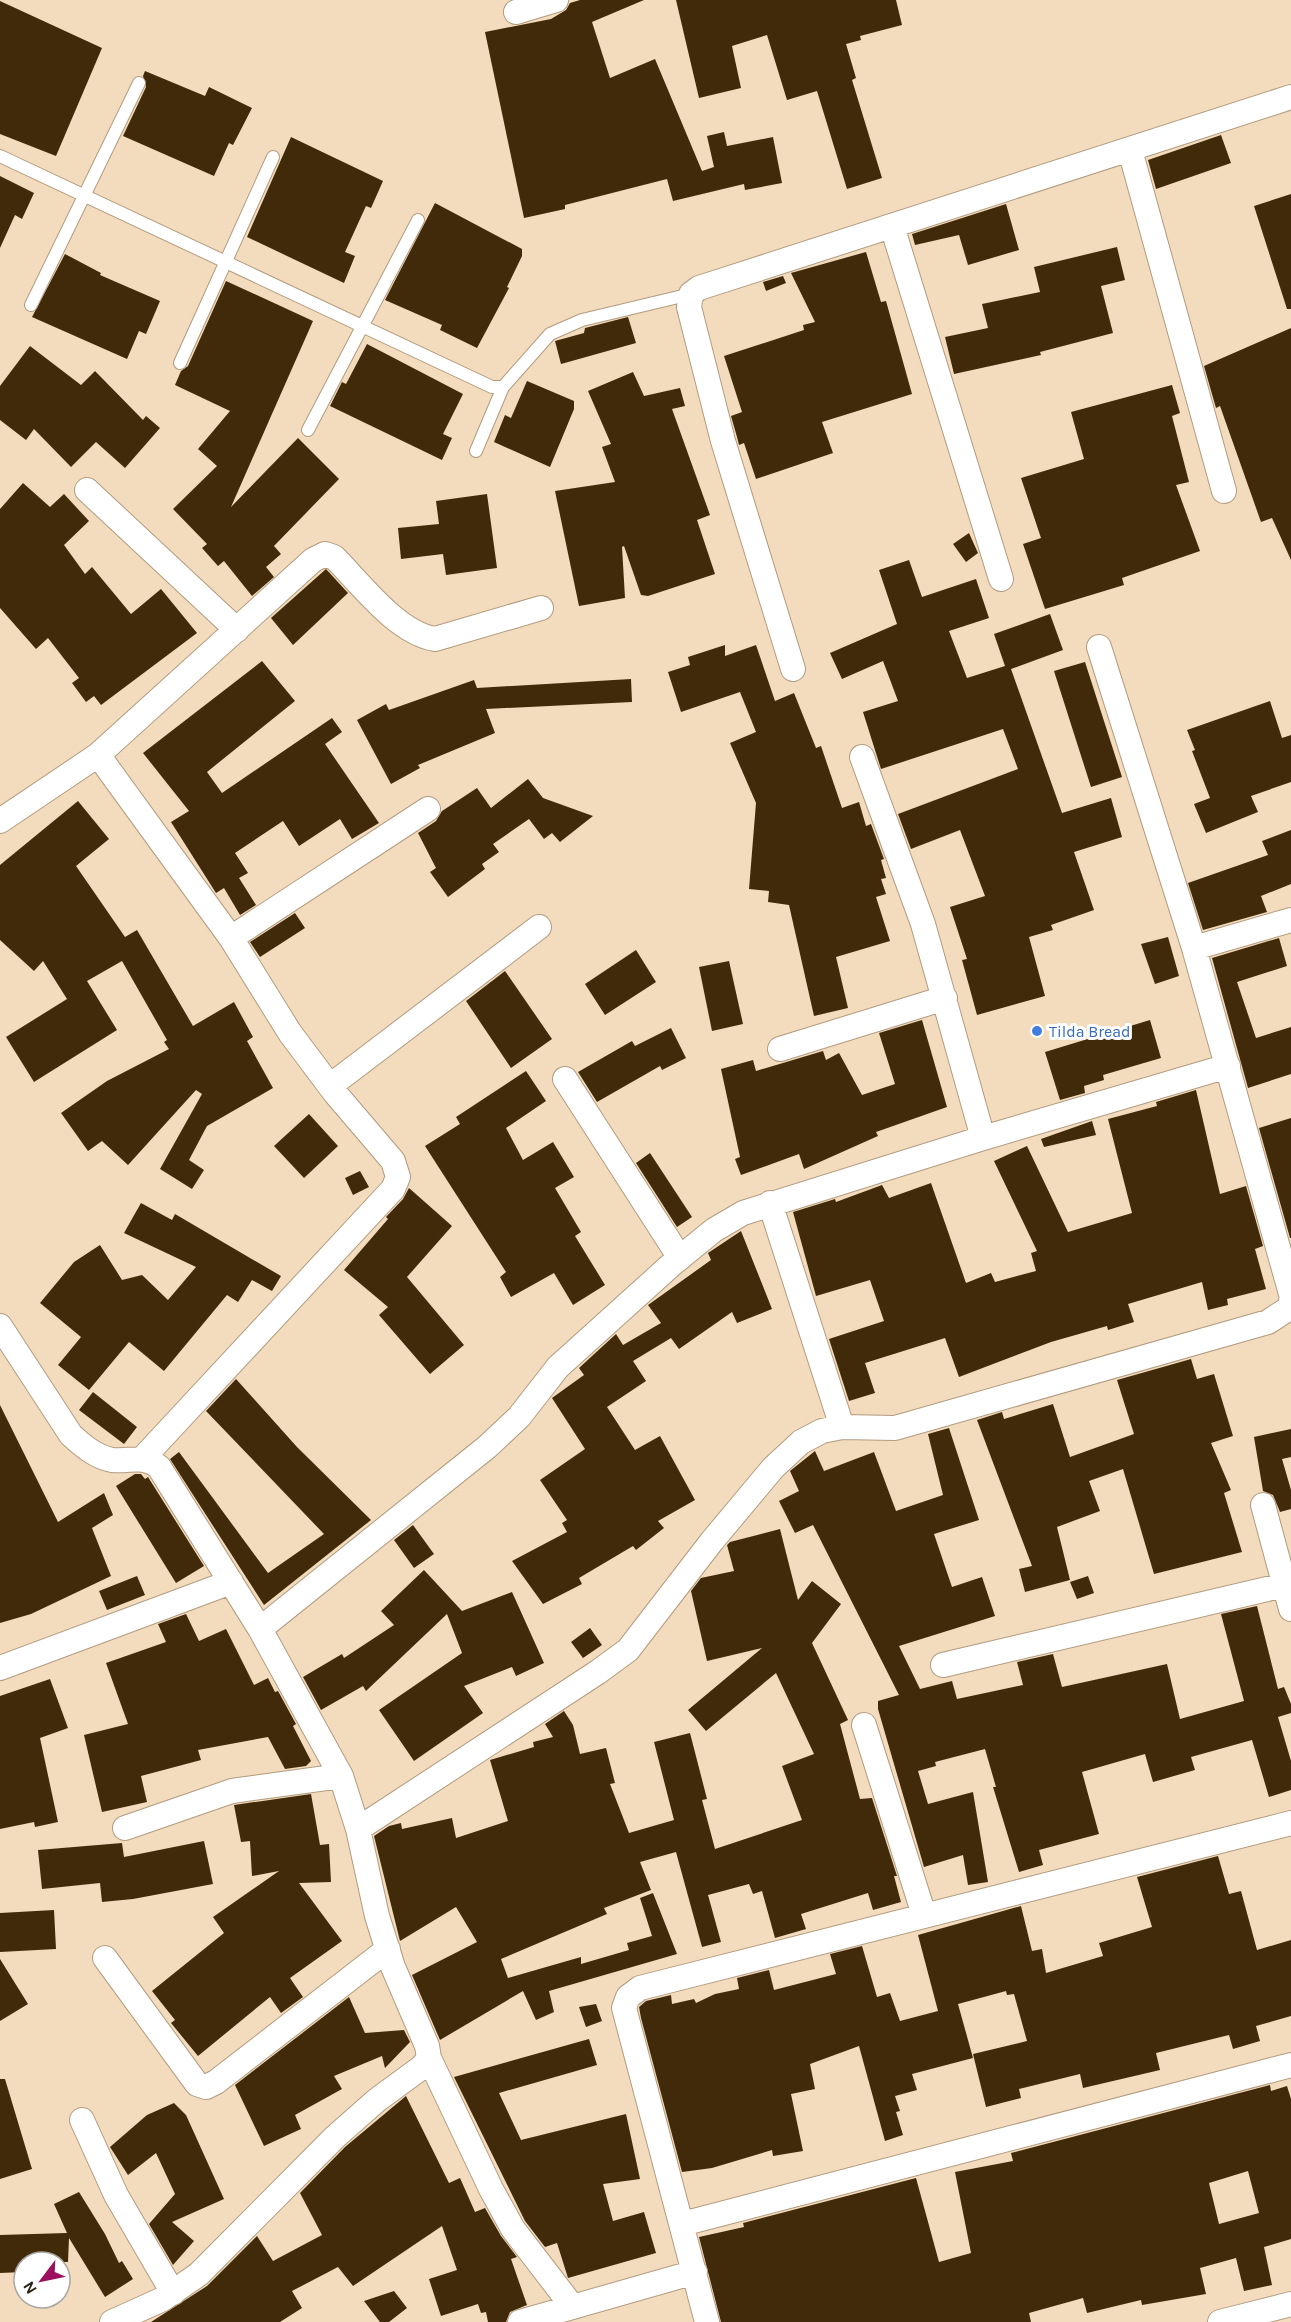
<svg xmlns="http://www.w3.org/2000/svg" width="1291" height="2322" font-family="Karla,sans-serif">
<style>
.building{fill:#412a09;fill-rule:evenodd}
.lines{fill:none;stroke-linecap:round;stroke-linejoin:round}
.service-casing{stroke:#b29b7f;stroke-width:14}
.minor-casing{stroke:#b29b7f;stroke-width:26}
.service{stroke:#fff;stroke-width:12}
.minor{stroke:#fff;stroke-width:24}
.shop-dot{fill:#3f7fe0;stroke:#fff;stroke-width:2}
.labels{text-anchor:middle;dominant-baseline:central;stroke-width:6;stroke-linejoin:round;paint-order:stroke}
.shop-label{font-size:16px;fill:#366cbe;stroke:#fff;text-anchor:start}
</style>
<rect width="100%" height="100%" fill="#f3dbbd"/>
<path class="building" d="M 580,0 L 644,0 L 592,22 L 610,78 L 655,59 L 702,171 L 714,167 L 707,136 L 724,132 L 727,146 L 773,137 L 782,183 L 745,190 L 744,184 L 673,201 L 667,179 L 565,205 L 565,209 L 524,218 L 485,32 L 551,19 L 566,10 L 570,3 Z
M 676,0 L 896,0 L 902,25 L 860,36 L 861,40 L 846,44 L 856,78 L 852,80 L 882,178 L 847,189 L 817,91 L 787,100 L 767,35 L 732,46 L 741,88 L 699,98 Z
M 0,1 L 102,48 L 56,156 L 0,134 Z
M 145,71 L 205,96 L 209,87 L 252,108 L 233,145 L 229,143 L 214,176 L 123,136 L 146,87 L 143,76 Z
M 1221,135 L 1231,163 L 1156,189 L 1148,160 Z
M 291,137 L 383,181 L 371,208 L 366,206 L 345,252 L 355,256 L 344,283 L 247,237 Z
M 0,176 L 34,193 L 22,219 L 15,215 L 0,248 Z
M 1291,194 L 1291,309 L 1287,309 L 1254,206 Z
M 435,203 L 522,249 L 522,256 L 507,287 L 509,288 L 477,348 L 440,330 L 442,325 L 385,300 Z
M 1006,204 L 1019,250 L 968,265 L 959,235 L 915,245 L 912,234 Z
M 1117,247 L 1125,280 L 1101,286 L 1113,333 L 1040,352 L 1041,355 L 954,374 L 945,337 L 988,328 L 982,304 L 1040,292 L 1034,267 Z
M 866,252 L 881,302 L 886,301 L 912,394 L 822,422 L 833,453 L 756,479 L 744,443 L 739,445 L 737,437 L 731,416 L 742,412 L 724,356 L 804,330 L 803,325 L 815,322 L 791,273 Z
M 65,254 L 101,273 L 100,275 L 160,301 L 146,334 L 139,331 L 127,359 L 32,317 Z
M 783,276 L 786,283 L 766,291 L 763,282 Z
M 226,281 L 313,321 L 231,507 L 298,438 L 339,479 L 274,546 L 281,554 L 266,567 L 274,577 L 252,596 L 224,561 L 218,566 L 202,548 L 207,544 L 173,509 L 217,466 L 198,449 L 230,411 L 175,385 L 181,371 L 188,366 Z
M 628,317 L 636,343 L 561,364 L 555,341 L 584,333 L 585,328 Z
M 1291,328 L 1291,560 L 1272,518 L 1261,522 L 1220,406 L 1216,408 L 1204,366 Z
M 367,344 L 463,394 L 443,434 L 452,438 L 442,460 L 330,406 L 342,382 L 346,384 Z
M 30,346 L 81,385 L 95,371 L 143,420 L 146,416 L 160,428 L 125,468 L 96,442 L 71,467 L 34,429 L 26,440 L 0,420 L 0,386 Z
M 633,372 L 644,396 L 680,388 L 685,406 L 672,409 L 710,515 L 697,520 L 715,574 L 648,596 L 641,595 L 624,546 L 622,547 L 625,598 L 579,606 L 555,491 L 615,482 L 602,447 L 611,444 L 588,391 Z
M 527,381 L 574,401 L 574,409 L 550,467 L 494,442 L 505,415 L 511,418 Z
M 1172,385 L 1180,413 L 1172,416 L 1189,482 L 1176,485 L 1200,551 L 1122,578 L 1124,585 L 1045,609 L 1023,544 L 1041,538 L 1021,478 L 1084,459 L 1071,412 Z
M 23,483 L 50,507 L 64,494 L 89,521 L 64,545 L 85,574 L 92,567 L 131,614 L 161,589 L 197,633 L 101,705 L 94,696 L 86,702 L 72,683 L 79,678 L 48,638 L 36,649 L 0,608 L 0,509 Z
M 487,494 L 497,568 L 446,575 L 443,554 L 401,559 L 398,528 L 439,524 L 436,501 Z
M 969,533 L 978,553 L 966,562 L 953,544 Z
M 909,560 L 922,597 L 976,579 L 989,618 L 949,631 L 967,678 L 1005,666 L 994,634 L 1050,614 L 1063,650 L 1011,669 L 1062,813 L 1111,798 L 1122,837 L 1074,852 L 1094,910 L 1051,925 L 1053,930 L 1029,937 L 1045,996 L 977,1015 L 962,960 L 967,959 L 950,907 L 985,896 L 960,830 L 911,849 L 898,814 L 1018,769 L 1003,729 L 881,769 L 863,712 L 898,701 L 883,661 L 842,679 L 830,653 L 897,624 L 879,570 Z
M 326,569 L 348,593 L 293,645 L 271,618 Z
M 725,645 L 725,656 L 756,645 L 775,701 L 794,693 L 816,748 L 821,746 L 842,808 L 859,802 L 866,826 L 871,824 L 884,859 L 881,860 L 886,878 L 881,879 L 886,894 L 876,897 L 890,941 L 836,957 L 848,1008 L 814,1016 L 789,905 L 768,902 L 769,891 L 749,889 L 756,803 L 730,743 L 756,732 L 740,692 L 681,712 L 668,672 L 690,665 L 688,657 Z
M 262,661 L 295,701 L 207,772 L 222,793 L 332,718 L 342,732 L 325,744 L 379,823 L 352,839 L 340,819 L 299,846 L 283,821 L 235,853 L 248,873 L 239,878 L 256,905 L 240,915 L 224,888 L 216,893 L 171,822 L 189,811 L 143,753 Z
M 1085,662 L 1122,777 L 1091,787 L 1054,671 Z
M 631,679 L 632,702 L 486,709 L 495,733 L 418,765 L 420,768 L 391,784 L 357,720 L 386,704 L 389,710 L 474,680 L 477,688 Z
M 1270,701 L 1282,738 L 1291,735 L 1291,782 L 1251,796 L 1258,812 L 1206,833 L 1194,804 L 1210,798 L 1192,751 L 1195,750 L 1187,730 Z
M 528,779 L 543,798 L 593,816 L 560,842 L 552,833 L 544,839 L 529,819 L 493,844 L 499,852 L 482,864 L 485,869 L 448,897 L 430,872 L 436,868 L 418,833 L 436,821 L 442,811 L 477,788 L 491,808 Z
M 78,801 L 109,839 L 76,866 L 125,937 L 137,930 L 193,1026 L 234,1002 L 253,1037 L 247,1041 L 273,1088 L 207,1126 L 189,1160 L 204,1170 L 192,1189 L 160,1169 L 202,1094 L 196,1090 L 128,1165 L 102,1141 L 88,1151 L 61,1113 L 107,1081 L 169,1049 L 164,1042 L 167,1040 L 122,961 L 87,981 L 117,1030 L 34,1082 L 6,1037 L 67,999 L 43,961 L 34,971 L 0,940 L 0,865 Z
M 1291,830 L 1291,884 L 1261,896 L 1267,912 L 1203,930 L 1188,883 L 1268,855 L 1262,841 Z
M 295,913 L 305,928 L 260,957 L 250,942 Z
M 1168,937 L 1179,976 L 1155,984 L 1141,944 Z
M 1279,938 L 1287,966 L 1237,982 L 1256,1038 L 1291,1027 L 1291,1074 L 1248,1088 L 1212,958 Z
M 636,950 L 656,982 L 605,1015 L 585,984 Z
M 729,961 L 743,1024 L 712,1031 L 699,967 Z
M 505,971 L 552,1039 L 511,1068 L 466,1001 Z
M 922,1020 L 947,1107 L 876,1132 L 878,1136 L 804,1169 L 799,1154 L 741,1175 L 735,1159 L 740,1157 L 721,1069 L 753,1060 L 756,1071 L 823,1051 L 826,1060 L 839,1053 L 862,1095 L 895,1084 L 879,1033 Z
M 1150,1020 L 1161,1058 L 1103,1075 L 1104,1080 L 1084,1086 L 1085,1093 L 1060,1100 L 1045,1052 Z
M 671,1028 L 686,1058 L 662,1070 L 660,1066 L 597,1102 L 578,1072 L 632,1041 L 635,1046 Z
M 526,1071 L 546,1101 L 506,1128 L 523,1160 L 553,1142 L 574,1177 L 555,1188 L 581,1232 L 575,1236 L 605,1285 L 573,1305 L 554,1273 L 511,1297 L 500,1277 L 506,1272 L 425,1146 L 460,1124 L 456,1117 Z
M 1196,1090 L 1220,1194 L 1246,1186 L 1263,1246 L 1255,1249 L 1266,1289 L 1227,1299 L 1228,1305 L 1208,1310 L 1202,1282 L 1128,1304 L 1134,1322 L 1108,1330 L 1107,1326 L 1051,1342 L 959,1377 L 945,1338 L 865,1363 L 875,1393 L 849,1401 L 829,1339 L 884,1321 L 870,1280 L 816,1296 L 793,1212 L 835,1199 L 836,1202 L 882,1185 L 889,1198 L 931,1183 L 966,1283 L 991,1273 L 995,1282 L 1036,1271 L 1031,1253 L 1037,1251 L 994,1161 L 1027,1146 L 1068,1232 L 1132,1213 L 1108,1119 L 1157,1106 L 1156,1102 Z
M 309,1114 L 338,1146 L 304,1178 L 274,1146 Z
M 1291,1118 L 1291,1238 L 1290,1238 L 1259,1128 Z
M 1092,1121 L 1096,1135 L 1044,1147 L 1041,1139 Z
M 650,1153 L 692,1217 L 677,1227 L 636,1163 Z
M 360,1171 L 369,1187 L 353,1195 L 345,1178 Z
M 409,1188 L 452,1226 L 407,1277 L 464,1345 L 430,1374 L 379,1315 L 388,1307 L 344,1270 L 388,1219 L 386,1217 L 403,1199 Z
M 141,1203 L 172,1220 L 175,1214 L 281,1276 L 272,1291 L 252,1280 L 238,1302 L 227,1295 L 164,1371 L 129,1342 L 89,1390 L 58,1365 L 81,1337 L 40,1303 L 74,1262 L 100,1245 L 122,1280 L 142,1275 L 168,1300 L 196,1267 L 124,1233 Z
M 741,1231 L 772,1309 L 737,1323 L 732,1312 L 679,1349 L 671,1338 L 633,1361 L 646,1381 L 607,1407 L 635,1450 L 660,1436 L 695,1500 L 658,1521 L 664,1528 L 636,1550 L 633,1546 L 579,1578 L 582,1584 L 543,1604 L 512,1561 L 567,1532 L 562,1523 L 567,1520 L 540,1480 L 585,1449 L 552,1398 L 584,1375 L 579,1368 L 616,1334 L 623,1345 L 661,1323 L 648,1305 L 711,1260 L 708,1253 Z
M 1191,1359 L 1197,1379 L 1214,1374 L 1233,1436 L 1211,1443 L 1231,1490 L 1224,1493 L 1242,1552 L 1154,1574 L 1123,1469 L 1089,1481 L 1100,1511 L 1057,1527 L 1070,1580 L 1025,1592 L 1019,1569 L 1032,1566 L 977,1420 L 1002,1412 L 1004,1419 L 1053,1404 L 1070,1457 L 1134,1434 L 1117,1380 Z
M 236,1379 L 297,1447 L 371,1520 L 264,1605 L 170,1459 L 179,1452 L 268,1573 L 324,1534 L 206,1411 Z
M 93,1392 L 137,1427 L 124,1444 L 79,1410 Z
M 0,1405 L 58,1522 L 104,1493 L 113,1515 L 92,1528 L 111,1576 L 31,1614 L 0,1623 Z
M 949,1428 L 979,1520 L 934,1534 L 952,1587 L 982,1577 L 995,1616 L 899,1646 L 920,1689 L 952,1681 L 957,1699 L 1023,1685 L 1017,1662 L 1053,1654 L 1062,1687 L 1167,1664 L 1180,1719 L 1244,1701 L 1221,1614 L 1257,1606 L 1278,1689 L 1284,1687 L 1291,1704 L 1291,1713 L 1278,1717 L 1291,1761 L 1291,1790 L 1269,1797 L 1252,1740 L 1191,1757 L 1195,1770 L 1153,1782 L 1145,1754 L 1082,1772 L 1099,1834 L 1039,1850 L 1043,1865 L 1019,1872 L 993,1787 L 996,1787 L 985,1749 L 935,1762 L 936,1766 L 918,1771 L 928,1804 L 973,1792 L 988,1882 L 968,1885 L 963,1855 L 924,1867 L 878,1709 L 878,1701 L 899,1695 L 813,1525 L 795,1533 L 779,1501 L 799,1491 L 790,1471 L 815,1451 L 824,1471 L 874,1452 L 896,1511 L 943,1495 L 928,1434 Z
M 1291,1429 L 1291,1457 L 1282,1459 L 1291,1490 L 1291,1509 L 1280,1512 L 1273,1495 L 1263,1491 L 1254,1437 Z
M 135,1474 L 141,1474 L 145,1479 L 148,1477 L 204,1566 L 176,1583 L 116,1486 Z
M 413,1525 L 434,1554 L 414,1568 L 394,1540 Z
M 780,1529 L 798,1600 L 812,1581 L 841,1604 L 812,1643 L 848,1720 L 840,1724 L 860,1799 L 872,1798 L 897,1876 L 894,1876 L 901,1902 L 873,1910 L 868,1893 L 801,1914 L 806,1929 L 775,1938 L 762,1891 L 753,1894 L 749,1884 L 708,1895 L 721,1942 L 702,1947 L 676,1852 L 640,1862 L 651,1890 L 604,1908 L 607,1914 L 501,1959 L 508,1978 L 581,1957 L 581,1964 L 629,1950 L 627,1943 L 652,1936 L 640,1898 L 653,1893 L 677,1954 L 549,1991 L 554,2012 L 536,2020 L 523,1991 L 440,2040 L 412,1975 L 477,1942 L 456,1907 L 400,1941 L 374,1836 L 389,1826 L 401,1823 L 402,1829 L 452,1818 L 456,1838 L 508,1821 L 490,1760 L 534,1747 L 533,1742 L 553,1737 L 545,1724 L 564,1711 L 573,1725 L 580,1754 L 606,1748 L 615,1783 L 610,1784 L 629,1833 L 674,1820 L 654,1742 L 690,1733 L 707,1799 L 702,1800 L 715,1849 L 802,1820 L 782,1766 L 814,1754 L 776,1673 L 706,1731 L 688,1710 L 762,1648 L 707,1661 L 691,1591 L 701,1578 L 734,1571 L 727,1545 L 730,1542 Z
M 424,1570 L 462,1611 L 512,1592 L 544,1663 L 516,1676 L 512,1667 L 464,1686 L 483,1713 L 414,1761 L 379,1710 L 462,1653 L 447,1614 L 366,1691 L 363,1686 L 321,1710 L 303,1677 L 342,1654 L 344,1658 L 394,1625 L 381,1611 Z
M 137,1576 L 145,1595 L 107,1610 L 99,1591 Z
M 1088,1576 L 1094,1593 L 1077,1599 L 1070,1582 Z
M 186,1614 L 199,1641 L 226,1629 L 254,1685 L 268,1678 L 275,1692 L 278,1691 L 296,1724 L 293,1726 L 311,1761 L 306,1766 L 285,1769 L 268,1737 L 198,1750 L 201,1760 L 141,1776 L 147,1802 L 102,1812 L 84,1735 L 128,1724 L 106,1663 L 166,1642 L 158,1624 Z
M 590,1628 L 602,1645 L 583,1658 L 571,1642 Z
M 50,1679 L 68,1728 L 40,1738 L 58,1822 L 35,1827 L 34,1822 L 0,1829 L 0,1696 Z
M 311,1794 L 320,1845 L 329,1844 L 331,1882 L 299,1883 L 342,1941 L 290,1978 L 303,1997 L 281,2013 L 270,1997 L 198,2056 L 171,2023 L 175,2020 L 152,1991 L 224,1933 L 213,1917 L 279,1871 L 252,1876 L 250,1841 L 241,1842 L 234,1805 Z
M 204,1841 L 213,1884 L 133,1899 L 102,1902 L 100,1883 L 42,1889 L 38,1850 L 122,1843 L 124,1857 Z
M 1218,1856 L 1229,1894 L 1241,1891 L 1257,1950 L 1291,1940 L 1291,2016 L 1256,2026 L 1260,2041 L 1233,2049 L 1229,2035 L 1156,2053 L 1160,2070 L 1083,2088 L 1080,2074 L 1019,2089 L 1021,2098 L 986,2107 L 973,2054 L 1027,2041 L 1014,1994 L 1007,1995 L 1006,1991 L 958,2004 L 973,2058 L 912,2074 L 917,2090 L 895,2096 L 900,2111 L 896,2112 L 903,2135 L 885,2141 L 859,2046 L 810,2064 L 815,2089 L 791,2094 L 803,2151 L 773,2156 L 772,2150 L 712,2168 L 682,2172 L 641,2018 L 639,2007 L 646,2001 L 671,1995 L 672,2004 L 694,1999 L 696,2003 L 715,1994 L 739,1989 L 737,1978 L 769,1970 L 774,1990 L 836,1974 L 830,1954 L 862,1946 L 877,1997 L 890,1993 L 900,2021 L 938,2011 L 918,1935 L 1021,1906 L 1032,1951 L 1042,1949 L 1046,1973 L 1103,1956 L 1099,1943 L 1152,1927 L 1137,1877 Z
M 54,1910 L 56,1949 L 0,1952 L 0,1913 Z
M 0,1959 L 28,2004 L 0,2021 Z
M 349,1997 L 365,2033 L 404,2030 L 410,2042 L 385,2068 L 382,2056 L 334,2076 L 342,2089 L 295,2115 L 301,2129 L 264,2146 L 235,2085 Z
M 596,2004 L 602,2021 L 586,2027 L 579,2007 Z
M 589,2039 L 597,2065 L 499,2093 L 521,2140 L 626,2114 L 640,2179 L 603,2184 L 613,2221 L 644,2212 L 656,2253 L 568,2278 L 557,2243 L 545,2247 L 525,2221 L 454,2077 Z
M 0,2079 L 5,2079 L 32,2169 L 0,2179 Z
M 1270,2085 L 1271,2091 L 1287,2086 L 1291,2099 L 1291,2239 L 1264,2247 L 1272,2285 L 1244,2291 L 1236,2258 L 1200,2268 L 1206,2294 L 1142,2305 L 1141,2300 L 1087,2313 L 1083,2298 L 1029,2313 L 1031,2322 L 721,2322 L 699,2237 L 744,2227 L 743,2223 L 916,2178 L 939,2262 L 971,2253 L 955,2172 L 1013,2161 L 1011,2153 ZM 1248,2171 L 1259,2213 L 1219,2224 L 1209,2183 Z
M 406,2096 L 449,2183 L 460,2178 L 475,2212 L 485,2208 L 501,2236 L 517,2257 L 511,2259 L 527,2305 L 510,2312 L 506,2322 L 488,2322 L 486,2312 L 481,2313 L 478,2304 L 441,2316 L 429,2279 L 457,2270 L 442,2226 L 353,2286 L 338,2267 L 292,2291 L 302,2308 L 280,2322 L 151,2322 L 207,2286 L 257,2236 L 273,2261 L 322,2235 L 300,2193 L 345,2147 Z
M 174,2103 L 186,2115 L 224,2199 L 172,2222 L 194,2241 L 173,2265 L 149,2224 L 175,2194 L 156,2153 L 128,2175 L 110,2147 L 147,2115 Z
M 79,2192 L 105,2234 L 119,2263 L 122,2261 L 133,2279 L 105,2297 L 69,2238 L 68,2262 L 24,2262 L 24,2272 L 0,2273 L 0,2235 L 67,2233 L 54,2204 Z
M 394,2291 L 407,2308 L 389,2322 L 380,2322 L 364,2301 Z"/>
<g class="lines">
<defs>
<path id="service" d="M 0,156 L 492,387 L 503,387
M 31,305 L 139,83
M 180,363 L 273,157
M 308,430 L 418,220
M 476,451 L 503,387 L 550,334 L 582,320 L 691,294"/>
<path id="minor" d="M 516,12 L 556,0
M 1130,150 L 1224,491
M 892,226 L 1001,579
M 87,490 L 237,630
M 1099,647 L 1194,948 L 1291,1294
M 793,669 L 723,441 L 689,307 L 691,294 L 699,288 L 1291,97
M 98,755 L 231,938 L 290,1033 L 335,1093 L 393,1161 L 398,1177 L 393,1189 L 143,1458
M 862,757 L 923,924 L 983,1138
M 0,821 L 98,755 L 313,560 L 325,554 L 334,557 C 361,584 397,633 435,639 L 541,608
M 231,938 L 428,809
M 1194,948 L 1291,920
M 780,1049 L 945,998
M 565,1079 L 680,1258
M 330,1086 L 539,927
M 770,1203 L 842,1427
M 0,1326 L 71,1435 C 83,1446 96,1457 112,1460 C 131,1462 143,1454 159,1467 L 260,1629 L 341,1776 L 358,1829 L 377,1916 L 393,1967 L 427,2046 L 429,2058 L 422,2067 L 377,2100 L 335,2137 L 199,2274 L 163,2299 L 112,2322
M 1263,1505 L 1291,1609
M 260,1629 L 487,1447 L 519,1417 L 558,1367 L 671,1265 L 714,1230 L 743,1213 L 983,1138 L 1228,1066
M 943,1665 L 1284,1585
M 0,1668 L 231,1582
M 864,1725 L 924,1915
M 125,1828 L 232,1791 L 341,1776
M 358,1829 L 598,1672 L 628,1650 L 712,1541 L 773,1468 L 801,1442 L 822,1431 L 842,1427 L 895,1428 L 1268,1322 L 1291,1307 L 1291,1301
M 105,1958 L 197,2084 L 206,2087 L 216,2082 L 388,1949
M 429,2058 L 491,2189 L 513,2229 L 572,2306
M 82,2120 L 116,2195 L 173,2293
M 682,2224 L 1291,2065
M 520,2322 L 695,2272
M 707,2322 L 624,2008 L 628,1997 L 640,1988 L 1291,1823
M 1220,2322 L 1291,2304"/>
</defs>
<use href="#service" class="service-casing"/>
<use href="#minor" class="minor-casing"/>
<use href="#service" class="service"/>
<use href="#minor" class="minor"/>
</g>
<circle class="shop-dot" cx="1037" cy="1031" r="6"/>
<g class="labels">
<g class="shop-label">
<text x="1049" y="1031">Tilda Bread</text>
</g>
</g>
<g transform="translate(42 2280) rotate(238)"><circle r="28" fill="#ffffff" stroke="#a9a5a1" stroke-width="1.5"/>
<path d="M0-4.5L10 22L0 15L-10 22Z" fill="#9c105f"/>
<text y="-9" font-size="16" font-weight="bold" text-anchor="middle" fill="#281f14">N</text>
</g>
</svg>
